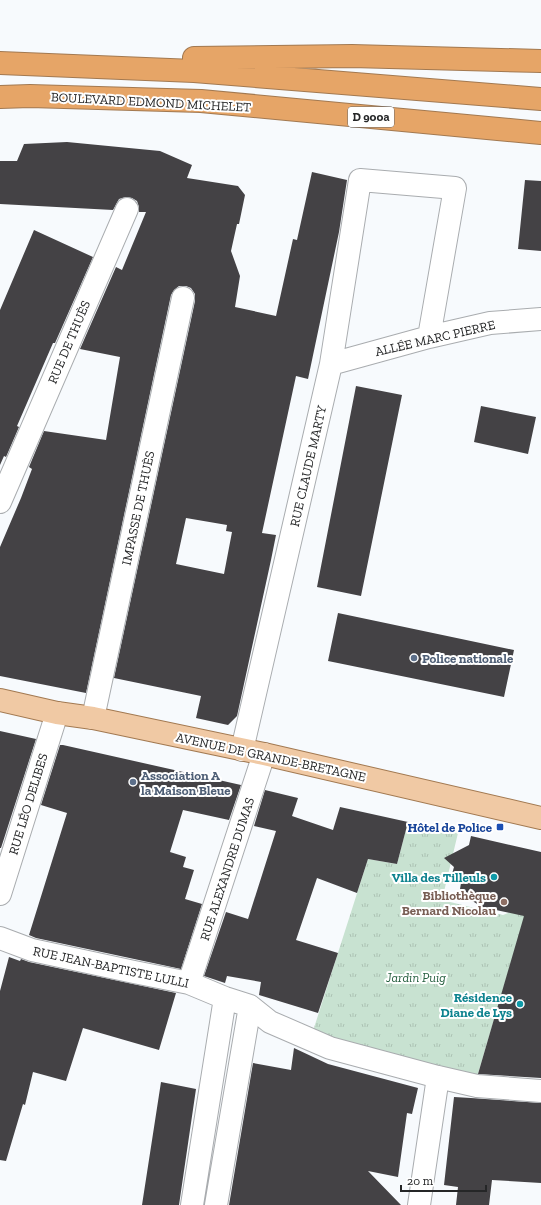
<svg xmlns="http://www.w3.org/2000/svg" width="541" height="1205" font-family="'Zilla Slab',serif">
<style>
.park{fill:url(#park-tufts)}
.building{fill:#444245;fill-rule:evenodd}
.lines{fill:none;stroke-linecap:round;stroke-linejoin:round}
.minor-casing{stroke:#a9acaf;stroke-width:24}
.major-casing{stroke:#a27951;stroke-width:24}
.highway-casing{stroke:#a27951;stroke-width:24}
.minor{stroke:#fff;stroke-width:22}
.major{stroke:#f0c9a4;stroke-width:22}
.highway{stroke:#e6a567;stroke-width:22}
.service-dot{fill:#5c6f8a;stroke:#fff;stroke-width:1.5}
.transit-dot{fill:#1a4fb4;stroke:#fff;stroke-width:1.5}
.culture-dot{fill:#0f9aa8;stroke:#fff;stroke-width:1.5}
.education-dot{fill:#8d6e63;stroke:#fff;stroke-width:1.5}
.labels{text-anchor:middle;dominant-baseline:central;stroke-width:4;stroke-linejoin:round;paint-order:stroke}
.shield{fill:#fff;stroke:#666768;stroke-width:1}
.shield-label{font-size:12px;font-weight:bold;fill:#252627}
.street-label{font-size:13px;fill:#252627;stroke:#fff}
.service-label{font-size:13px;font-weight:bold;fill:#4e5e75;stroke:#fff;text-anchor:start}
.transit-label{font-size:13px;font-weight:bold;fill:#164399;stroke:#fff;text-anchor:end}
.culture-label{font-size:13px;font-weight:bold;fill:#0d838f;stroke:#fff;text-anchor:end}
.education-label{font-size:13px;font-weight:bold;fill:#785e54;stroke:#fff;text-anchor:end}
.park-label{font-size:13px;font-style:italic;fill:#255f3f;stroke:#fff}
</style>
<defs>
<pattern id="park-tufts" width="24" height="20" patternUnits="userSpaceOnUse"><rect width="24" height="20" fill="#c8e2d1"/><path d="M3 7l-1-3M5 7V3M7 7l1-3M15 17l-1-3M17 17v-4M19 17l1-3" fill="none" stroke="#acc2b3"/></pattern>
</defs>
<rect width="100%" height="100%" fill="#f7fafd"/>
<path class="park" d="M 408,822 L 458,833 L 442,900 L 503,915 L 528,905 L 477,1077 L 387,1054 L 313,1031 L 368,859 L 397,864 Z"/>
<path class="building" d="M 67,142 L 160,151 L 192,165 L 187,178 L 238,186 L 245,195 L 239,224 L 237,224 L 231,251 L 240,276 L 235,307 L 276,316 L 293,239 L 297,240 L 312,172 L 347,180 L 339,232 L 308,379 L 296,376 L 262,533 L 276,535 L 271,560 L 237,716 L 228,725 L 196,718 L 201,696 L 114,678 L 195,301 L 195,294 L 191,288 L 186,286 L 179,286 L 174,290 L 171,295 L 86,693 L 0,676 L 0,547 L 21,498 L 32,469 L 29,467 L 44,431 L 106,440 L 120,357 L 80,349 L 116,267 L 122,270 L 146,212 L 139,212 L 139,207 L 137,201 L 132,198 L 126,197 L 119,199 L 113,210 L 0,204 L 0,161 L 17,161 L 24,144 ZM 186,518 L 227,525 L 226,531 L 232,532 L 224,574 L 176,564 Z
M 525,180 L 541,181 L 541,251 L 518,249 Z
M 34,230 L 93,257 L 55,343 L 53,343 L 17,426 L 19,427 L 6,457 L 4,456 L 0,465 L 0,310 Z
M 356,386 L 402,395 L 361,596 L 317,587 Z
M 481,406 L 536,417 L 528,454 L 474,442 Z
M 338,613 L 514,650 L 504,697 L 328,661 Z
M 0,731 L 36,739 L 1,848 L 0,848 Z
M 60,745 L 63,745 L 241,785 L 229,820 L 183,810 L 170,852 L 186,857 L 183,867 L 194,870 L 185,899 L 202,904 L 181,969 L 36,938 L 29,935 L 67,813 L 41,805 Z
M 265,790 L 298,798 L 292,816 L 333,830 L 340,807 L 408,822 L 397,864 L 368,859 L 357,893 L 317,878 L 296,940 L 338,953 L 318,1013 L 259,995 L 261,982 L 227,976 L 225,983 L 204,976 L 226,912 L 248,919 L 276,831 L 254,826 Z
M 471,836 L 541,852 L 541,1078 L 478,1074 L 524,916 L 482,907 L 474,902 L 464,899 L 466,891 L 460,889 L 461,883 L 450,881 L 454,867 L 444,858 L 469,845 Z
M 9,957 L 20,961 L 21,959 L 29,962 L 176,993 L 159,1050 L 83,1028 L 66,1081 L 33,1072 L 25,1105 L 23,1104 L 6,1161 L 0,1160 L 0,991 Z
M 294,1048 L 328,1064 L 418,1088 L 412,1114 L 407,1113 L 398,1177 L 368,1171 L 401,1205 L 229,1205 L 253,1063 L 291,1070 Z
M 161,1082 L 196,1089 L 179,1205 L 142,1205 Z
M 454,1097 L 471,1098 L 541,1103 L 541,1183 L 492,1180 L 489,1205 L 456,1205 L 458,1187 L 444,1185 Z"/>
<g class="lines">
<defs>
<path id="minor" d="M 331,364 L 429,337 L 490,323 L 541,319
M 0,502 L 127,209
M 93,718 L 183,298
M 242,750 L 331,364 L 360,180 L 455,188 L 429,337
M 0,894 L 57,713
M 0,938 L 32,950 L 134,972 L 189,983 L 225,998 L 250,1006 L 270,1022 L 330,1048 L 438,1077 L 477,1086 L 541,1091
M 189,983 L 264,754
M 192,1205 L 225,998
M 216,1205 L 250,1006
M 419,1205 L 438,1077"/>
<path id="major" d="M 0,700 L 57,713 L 93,718 L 264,754 L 541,818"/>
<path id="highway" d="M 194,58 L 352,56 L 541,61
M 0,63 L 194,71 L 541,99
M 0,97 L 30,96 L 201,101 L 541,133"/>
</defs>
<use href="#minor" class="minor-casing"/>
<use href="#major" class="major-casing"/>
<use href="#highway" class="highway-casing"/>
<use href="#minor" class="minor"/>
<use href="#major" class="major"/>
<use href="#highway" class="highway"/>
</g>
<g class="service-dot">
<circle cx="414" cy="658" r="4"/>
<circle cx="133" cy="782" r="4"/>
</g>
<rect class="transit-dot" x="496" y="823" width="8" height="8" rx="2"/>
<g class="culture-dot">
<circle cx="494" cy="877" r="4"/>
<circle cx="520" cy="1004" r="4"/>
</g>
<circle class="education-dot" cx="504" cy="902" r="4"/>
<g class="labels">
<rect class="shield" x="348" y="107" width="46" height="20" rx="3"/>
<g class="shield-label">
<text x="371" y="117">D 900a</text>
</g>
<g class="street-label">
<text transform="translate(151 102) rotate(3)">BOULEVARD EDMOND MICHELET</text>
<text transform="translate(435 338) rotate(-13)">ALLÉE MARC PIERRE</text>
<text transform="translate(69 342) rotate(-67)">RUE DE THUÈS</text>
<text transform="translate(308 466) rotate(-77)">RUE CLAUDE MARTY</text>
<text transform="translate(138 508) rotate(-78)">IMPASSE DE THUÈS</text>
<text transform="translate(271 757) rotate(12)">AVENUE DE GRANDE-BRETAGNE</text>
<text transform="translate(28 804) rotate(-73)">RUE LÉO DELIBES</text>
<text transform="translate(227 869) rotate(-72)">RUE ALEXANDRE DUMAS</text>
<text transform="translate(111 967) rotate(12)">RUE JEAN-BAPTISTE LULLI</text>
</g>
<g class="service-label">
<text x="422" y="658">Police nationale</text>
<text x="141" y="775">Association A<tspan x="141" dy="15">la Maison Bleue</tspan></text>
</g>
<g class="transit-label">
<text x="492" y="827">Hôtel de Police</text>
</g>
<g class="culture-label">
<text x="486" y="877">Villa des Tilleuls</text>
<text x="512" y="997">Résidence<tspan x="512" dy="15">Diane de Lys</tspan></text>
</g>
<g class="education-label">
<text x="496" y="895">Bibliothèque<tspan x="496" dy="15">Bernard Nicolau</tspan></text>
</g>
<g class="park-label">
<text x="416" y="977">Jardin Puig</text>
</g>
</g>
<path d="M401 1185v6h85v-6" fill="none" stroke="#252627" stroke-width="2"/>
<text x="407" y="1185" font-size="12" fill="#252627" stroke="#ffffff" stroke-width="3" paint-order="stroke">20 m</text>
</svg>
